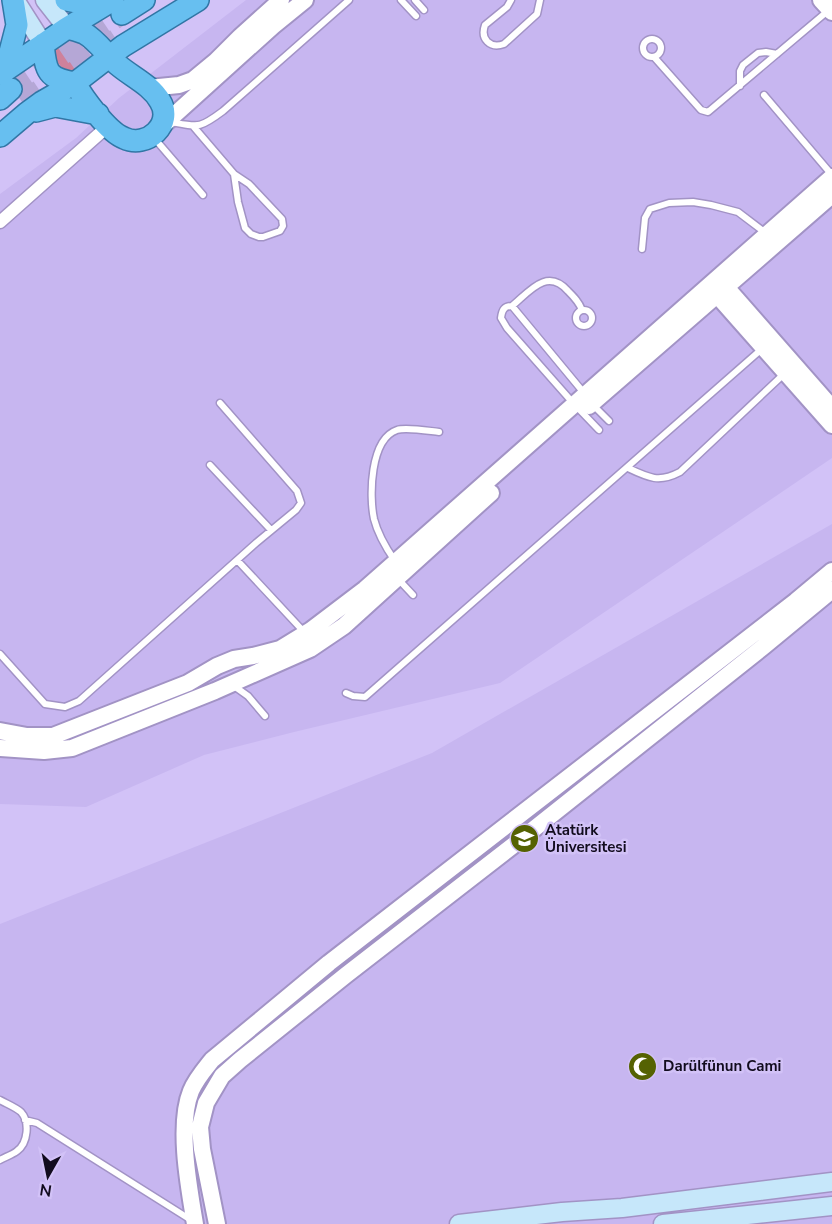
<svg xmlns="http://www.w3.org/2000/svg" width="832" height="1224" font-family="'Nunito Sans',sans-serif">
<style>
.built{fill:#c7b6f0}
.green{fill:#ce819b}
.lines{fill:none;stroke-linecap:round;stroke-linejoin:round}
.trunk-tunnel{stroke:#b5a7d6;stroke-width:21;stroke-dasharray:21 10;stroke-linecap:butt}
.service-casing{stroke:#a293c5;stroke-width:9}
.minor-casing{stroke:#a293c5;stroke-width:15}
.tertiary-casing{stroke:#a293c5;stroke-width:20}
.secondary-casing{stroke:#a293c5;stroke-width:21}
.trunk-casing{stroke:#3176a5;stroke-width:24}
.service{stroke:#fff;stroke-width:6}
.minor{stroke:#fff;stroke-width:12}
.tertiary{stroke:#fff;stroke-width:16}
.secondary{stroke:#c6e7fa;stroke-width:18}
.trunk{stroke:#67bff0;stroke-width:21}
.labels{text-anchor:middle;dominant-baseline:central;stroke-width:5;stroke-linejoin:round;paint-order:stroke}
.poi-label{font-size:15px;font-weight:bold;fill:#120c1e;stroke:#d2c2f7;text-anchor:start}
</style>
<rect width="100%" height="100%" fill="#d2c2f7"/>
<path class="built" d="M 246,0 L 832,0 L 832,458 L 500,683 L 294,732 L 204,755 L 86,807 L 0,804 L 0,194 L 76,138 L 119,98 Z
M 832,524 L 832,1224 L 0,1224 L 0,924 L 432,753 Z"/>
<path class="green" d="M 69,40 C 78,41 82,45 86,53 C 86,65 80,69 70,73 L 56,66 C 54,52 51,43 69,40 Z"/>
<g class="lines">
<path class="trunk-tunnel" d="M 11,89 L 122,14
M 22,102 L 116,39"/>
<defs>
<path id="service" d="M 401,0 L 416,16
M 415,0 L 424,10
M 511,0 L 507,7 L 485,25 C 480,39 490,49 504,44 L 537,14 L 540,0
M643 48a9 9 0 1 1 18 0a9 9 0 1 1-18 0Z
M 654,57 L 701,110 L 708,112 L 829,10
M 740,86 L 740,71 L 743,65 L 758,53 L 766,52 L 777,54
M 764,95 L 832,175
M 170,122 C 199,127 199,129 223,111 L 349,0
M 193,126 L 234,174 L 238,202 L 245,228 L 251,234 L 259,237 L 263,237 L 280,231 L 283,226 L 282,219 L 249,184 L 234,174
M 155,139 L 203,195
M 642,249 L 645,218 L 650,209 L 669,203 L 693,202 L 711,205 L 738,212 L 767,234
M 512,306 C 529,292 547,267 568,291 C 574,297 579,302 582,310
M576 318a8 8 0 1 1 16 0a8 8 0 1 1-16 0Z
M 584,393 L 512,306 C 504,306 502,310 501,318 L 507,328 L 574,404 L 599,430
M 592,404 L 609,421
M 210,465 L 271,530
M 628,468 C 649,478 659,483 680,472 L 785,373
M 237,560 L 305,633
M 395,561 C 386,548 378,535 374,519 C 369,496 370,439 397,430 C 406,427 429,431 439,432
M 399,580 L 413,595
M 0,654 L 45,704 L 65,707 L 79,701 L 256,543 L 296,510 L 301,503 L 297,491 L 220,403
M 234,686 L 248,696 L 265,716
M 346,693 L 353,696 L 365,697 L 763,348
M 0,1100 C 7,1104 15,1107 21,1112 C 30,1122 28,1143 17,1151 C 12,1155 5,1157 0,1160
M 25,1120 L 37,1123 L 191,1220"/>
<path id="minor" d="M 0,222 L 108,126"/>
<path id="tertiary" d="M 821,0 L 832,12
M 149,88 L 179,85 L 193,80 L 216,61 L 240,37 L 281,0
M 161,127 L 273,26 L 305,0
M 726,287 L 832,408
M 717,295 L 832,425
M 589,406 L 832,195
M 0,731 L 27,736 L 53,736 L 188,683 L 217,666 L 234,659 L 253,656 L 280,649 L 311,630 L 365,589 L 832,177
M 0,748 L 44,751 L 72,748 L 215,691 L 310,649 L 344,626 L 491,493
M 195,1224 C 189,1188 177,1125 191,1091 C 196,1079 204,1070 212,1060 L 329,963 L 796,601 L 832,571
M 217,1224 L 202,1149 L 200,1127 L 206,1103 L 222,1076 L 240,1060 L 346,975 L 515,844 L 763,647 L 832,590"/>
<path id="secondary" d="M 15,0 L 43,44
M 45,0 L 67,28
M 459,1224 L 562,1212 L 622,1208 L 832,1182
M 663,1224 L 832,1206"/>
<path id="trunk" d="M 66,0 L 81,3 L 109,3
M 122,14 L 144,0
M 43,44 C 46,71 46,78 75,83 C 83,98 108,132 124,138 C 147,149 174,124 160,101 C 151,85 132,77 118,65 C 107,56 97,40 84,33 C 79,31 72,29 67,28
M 0,71 L 10,52 L 17,25 L 13,0
M 0,74 L 67,28 L 113,0
M 0,99 L 11,89
M 36,111 L 55,106 L 98,114
M 0,136 L 27,113 L 42,102 L 75,83 L 123,46 L 198,0"/>
</defs>
<use href="#service" class="service-casing"/>
<use href="#minor" class="minor-casing"/>
<use href="#tertiary" class="tertiary-casing"/>
<use href="#secondary" class="secondary-casing"/>
<use href="#trunk" class="trunk-casing"/>
<use href="#service" class="service"/>
<use href="#minor" class="minor"/>
<use href="#tertiary" class="tertiary"/>
<use href="#secondary" class="secondary"/>
<use href="#trunk" class="trunk"/>
</g>
<defs>
<symbol id="university-disc" viewBox="-11 -11 22 22"><circle r="9.5" fill="#556202" stroke="#d2c2f7"/><path d="M0-5L7-2L0 1L-7-2ZM-4 1L0 2.5L4 1V4Q0 6-4 4Z" fill="#fff"/></symbol>
<symbol id="mosque-disc" viewBox="-11 -11 22 22"><circle r="9.5" fill="#556202" stroke="#d2c2f7"/><path d="M3.5-4.9A6 6 0 1 0 3.5 4.9A5 5 0 1 1 3.5-4.9Z" fill="#fff"/></symbol>
</defs>
<g fill-rule="evenodd">
<use href="#university-disc" x="508" y="822" width="33" height="33"/>
<use href="#mosque-disc" x="626" y="1050" width="33" height="33"/>
</g>
<g class="labels">
<g class="poi-label">
<text x="545" y="830">Atatürk<tspan x="545" dy="17">Üniversitesi</tspan></text>
<text x="663" y="1066">Darülfünun Cami</text>
</g>
</g>
<g transform="translate(48 1176) rotate(189)" stroke="#d2c2f7" stroke-width="4.5" paint-order="stroke">
<path d="M0-4.5L10 22L0 15L-10 22Z" fill="#120c1e"/>
<text y="-9" font-size="16" font-weight="bold" text-anchor="middle" fill="#120c1e">N</text>
</g>
</svg>
